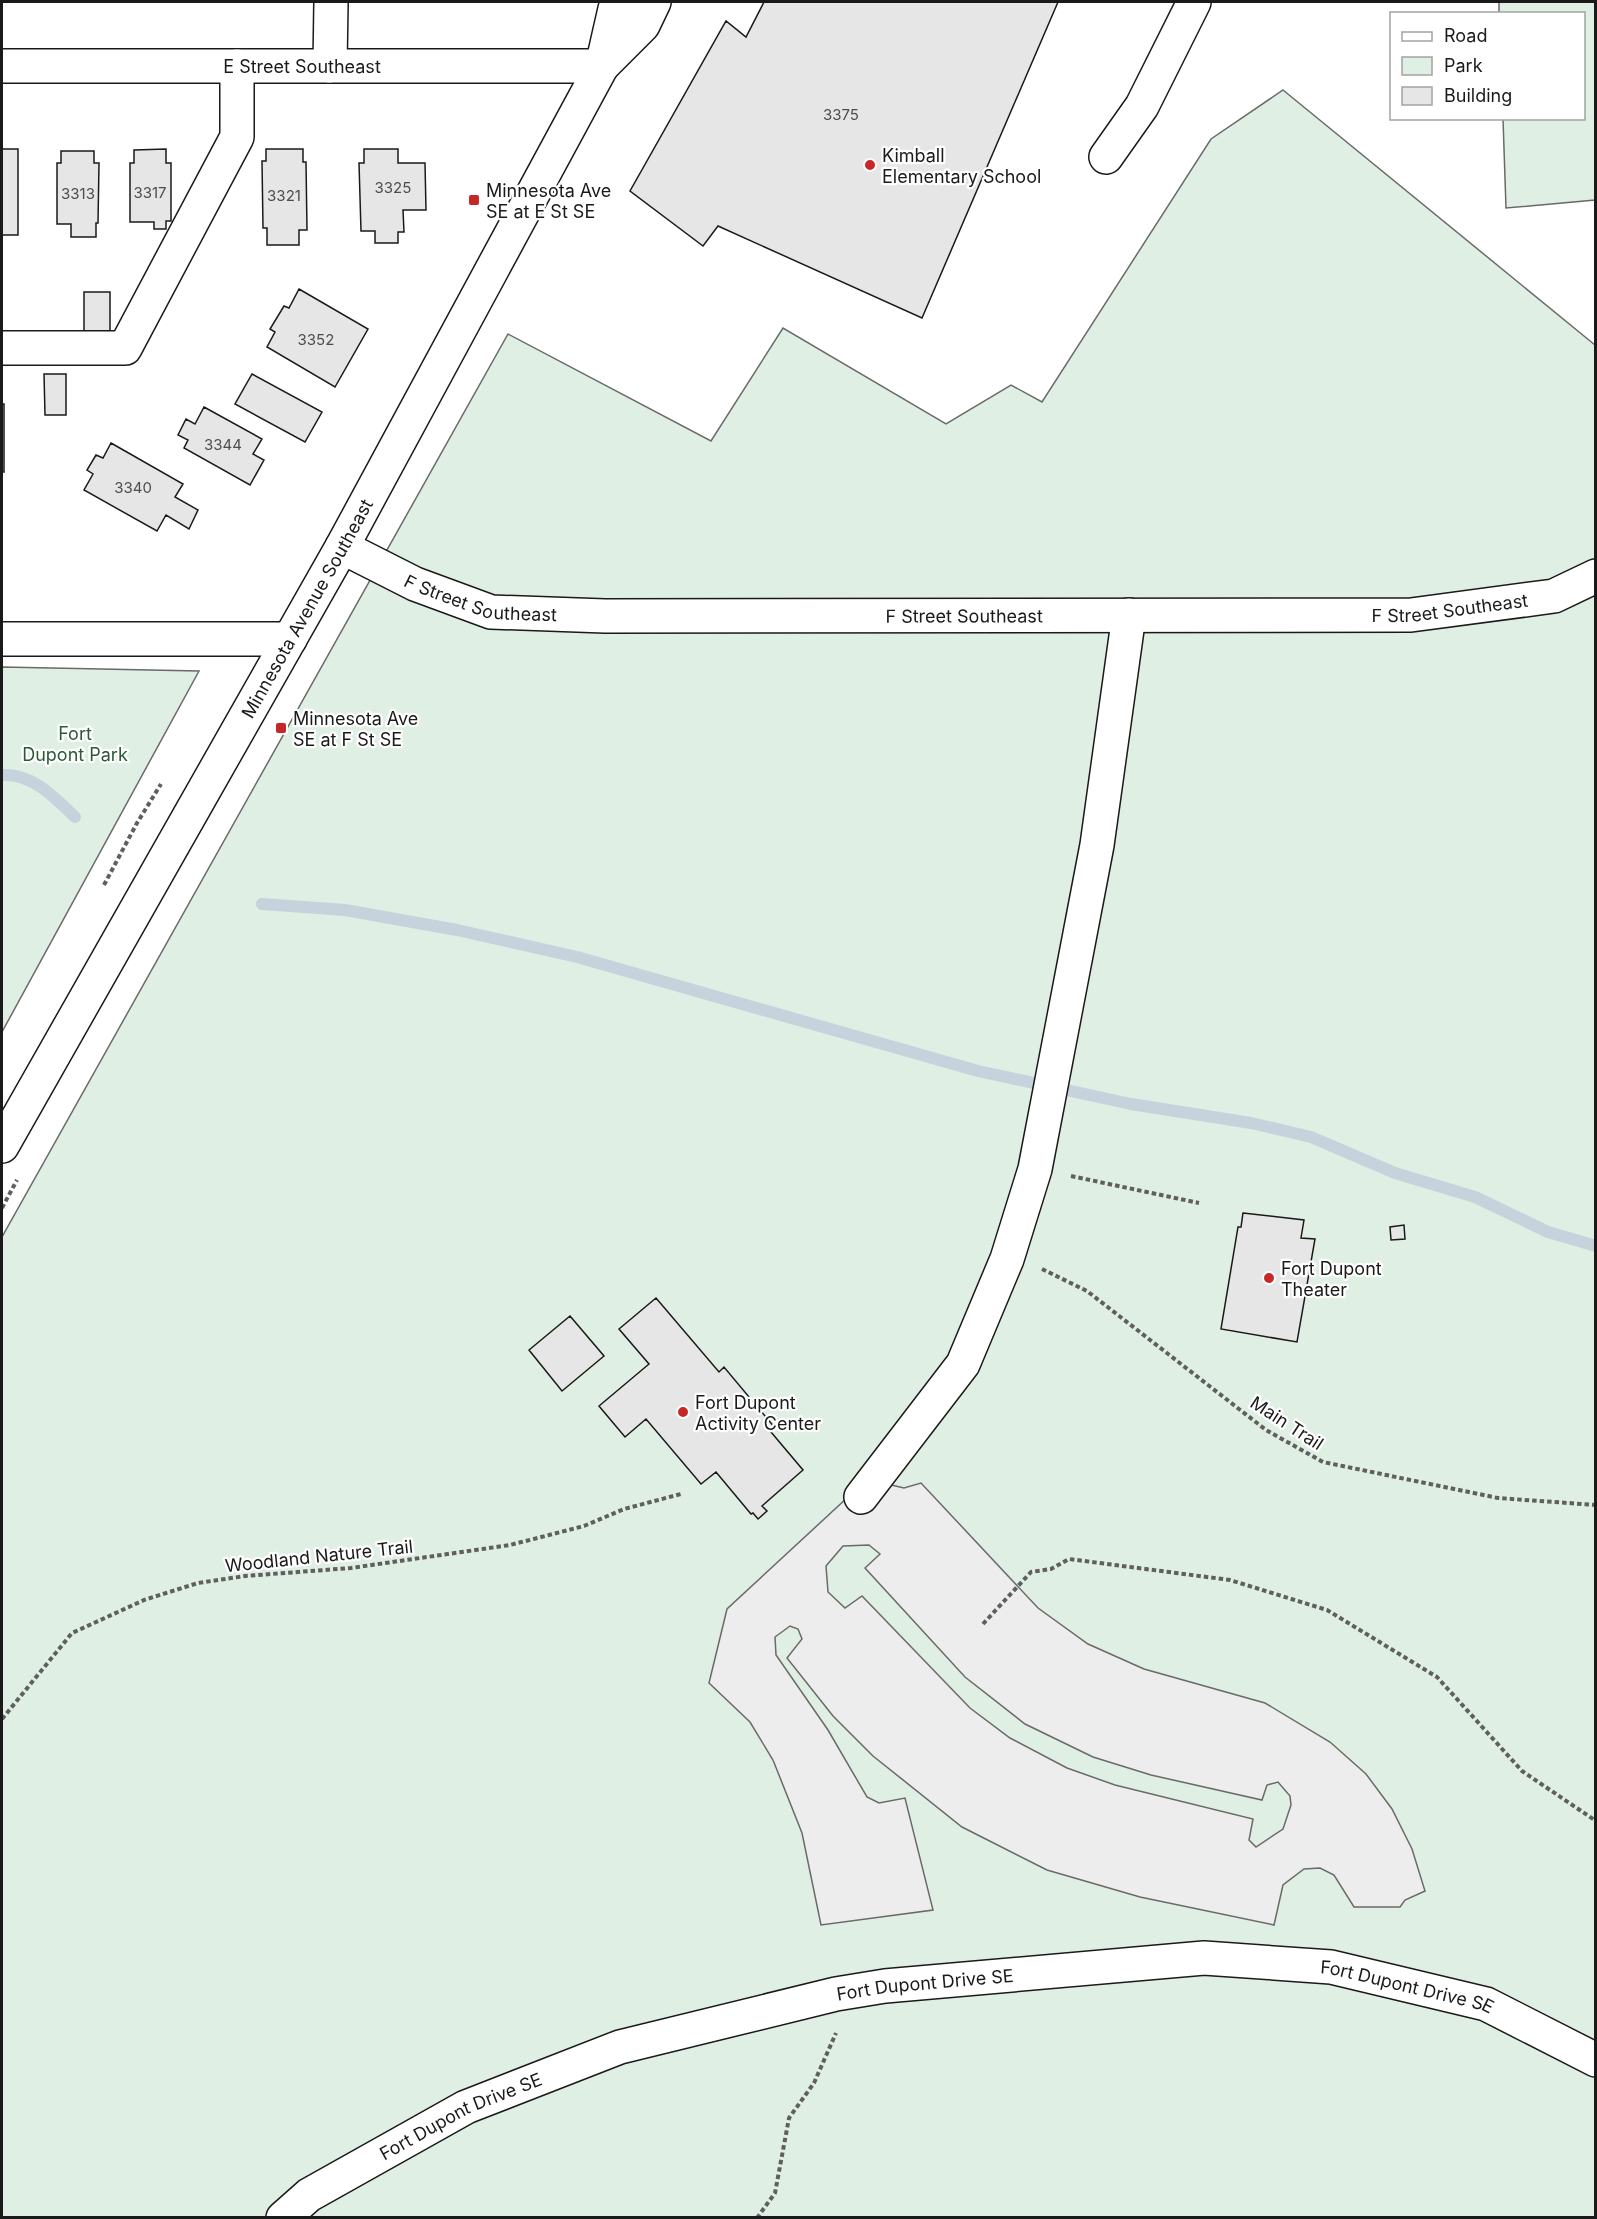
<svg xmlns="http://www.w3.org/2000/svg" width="1597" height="2219" font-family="Inter,sans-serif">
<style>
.green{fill:#e0efe3;stroke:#6a6a6a;stroke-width:1.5}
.parking{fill:#ededed;stroke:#6a6a6a;stroke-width:1.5;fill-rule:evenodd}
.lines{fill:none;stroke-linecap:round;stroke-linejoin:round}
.stream{stroke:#c6d2dc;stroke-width:12}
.building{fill:#e6e6e6;stroke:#1a1a1a;stroke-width:1.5}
.minor-casing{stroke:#1a1a1a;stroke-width:36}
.major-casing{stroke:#1a1a1a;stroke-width:36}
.path{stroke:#5f5f5f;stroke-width:4;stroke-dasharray:4.5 3;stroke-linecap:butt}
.minor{stroke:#fff;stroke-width:33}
.major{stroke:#fff;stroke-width:33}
.poi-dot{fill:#c62828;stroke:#fff;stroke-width:2}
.labels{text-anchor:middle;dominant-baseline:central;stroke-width:4.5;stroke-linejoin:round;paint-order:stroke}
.number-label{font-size:15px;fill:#4d4d4d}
.street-label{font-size:18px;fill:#1a1a1a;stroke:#fff}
.poi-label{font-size:18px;fill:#1a1a1a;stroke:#fff;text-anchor:start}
.park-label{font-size:18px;fill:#2b5a34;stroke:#fff}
</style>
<rect width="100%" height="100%" fill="#fff"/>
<path class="green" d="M 1499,2 L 1595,2 L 1595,200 L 1506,208 L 1503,119 L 1584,118 L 1584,14 L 1499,13 Z
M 1283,90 L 1595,345 L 1595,2217 L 2,2218 L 2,1237 L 508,334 L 711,441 L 783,328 L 946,424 L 1011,385 L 1042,402 L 1211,139 Z
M 2,667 L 199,671 L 2,1032 Z"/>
<path class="parking" d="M 875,1472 L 887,1484 L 904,1488 L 921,1483 L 1038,1608 L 1088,1644 L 1144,1669 L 1265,1703 L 1330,1742 L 1366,1774 L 1392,1809 L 1412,1849 L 1425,1891 L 1405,1900 L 1400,1907 L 1354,1907 L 1334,1875 L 1320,1868 L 1304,1869 L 1283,1885 L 1274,1925 L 1140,1897 L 1047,1870 L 962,1827 L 873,1756 L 833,1716 L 787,1658 L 802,1639 L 798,1629 L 790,1626 L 775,1637 L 776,1655 L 828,1730 L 867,1797 L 879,1803 L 905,1798 L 933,1910 L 821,1925 L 802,1833 L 773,1760 L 750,1722 L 709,1683 L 727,1609 ZM 869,1545 L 880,1554 L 865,1568 L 965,1677 L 1025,1724 L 1093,1757 L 1151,1775 L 1262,1800 L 1267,1785 L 1278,1782 L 1290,1796 L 1291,1805 L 1283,1829 L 1256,1847 L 1249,1840 L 1253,1819 L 1115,1785 L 1067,1768 L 1010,1738 L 970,1708 L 862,1596 L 845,1608 L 828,1592 L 826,1566 L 843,1546 Z"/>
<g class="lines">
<path class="stream" d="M 2,775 C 32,773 54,797 75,817
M 262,904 L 345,910 L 457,930 L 577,957 L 978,1071 L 1131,1104 L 1251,1123 L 1311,1137 L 1395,1173 L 1475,1197 L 1548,1232 L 1596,1246"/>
</g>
<path class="building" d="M 764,2 L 1058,2 L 922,318 L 718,226 L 703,246 L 630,191 L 726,21 L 746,37 Z
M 2,149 L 18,149 L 18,235 L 2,235 Z
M 166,149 L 166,163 L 171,163 L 171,221 L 166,221 L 166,229 L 154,229 L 154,222 L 130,222 L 130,163 L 134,163 L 134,150 Z
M 266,149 L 303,149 L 303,162 L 306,162 L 307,230 L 299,230 L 299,245 L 267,245 L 267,228 L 263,228 L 262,161 L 266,161 Z
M 364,149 L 398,149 L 398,163 L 425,163 L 426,210 L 403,210 L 404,232 L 398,232 L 398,243 L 375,243 L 375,231 L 361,231 L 359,163 L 364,163 Z
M 61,151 L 94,151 L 94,163 L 99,163 L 98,223 L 96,223 L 96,237 L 71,237 L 71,224 L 57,224 L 57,163 L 61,163 Z
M 299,289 L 368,329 L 335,387 L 267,347 L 275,332 L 270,329 L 284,306 L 289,308 Z
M 84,292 L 110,292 L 110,332 L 84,332 Z
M 44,374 L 66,374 L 66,415 L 45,415 Z
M 252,374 L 322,412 L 305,442 L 235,404 Z
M 2,404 L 4,404 L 4,472 L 2,472 Z
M 204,407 L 262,439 L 253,454 L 264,460 L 250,485 L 184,448 L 188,440 L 178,435 L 186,419 L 195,424 Z
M 111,443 L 183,484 L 175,497 L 198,510 L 189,529 L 166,515 L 157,531 L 84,490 L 93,474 L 87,470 L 96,455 L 103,458 Z
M 1243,1213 L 1304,1220 L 1301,1238 L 1315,1239 L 1297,1342 L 1221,1329 L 1238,1227 L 1241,1227 Z
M 1404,1225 L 1405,1239 L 1391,1240 L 1390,1227 Z
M 656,1298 L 719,1372 L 724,1367 L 775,1428 L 771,1432 L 803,1470 L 762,1506 L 767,1511 L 758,1519 L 753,1513 L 751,1514 L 716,1472 L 701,1484 L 646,1419 L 625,1437 L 599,1406 L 649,1364 L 619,1329 Z
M 570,1316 L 604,1356 L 562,1391 L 529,1350 Z"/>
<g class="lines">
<defs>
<g id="minor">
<path id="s1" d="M 2,66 L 602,66"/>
<path d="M 330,66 L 331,2"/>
<path d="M 1106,157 L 1142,106 L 1194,2"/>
<path d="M 2,348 L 125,348 L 237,137 L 237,66"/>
<path id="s2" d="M 342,547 L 415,584 L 491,612 L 605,616 L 1411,615 L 1554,596 L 1596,576"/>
<path d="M 2,639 L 290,639"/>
<path d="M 861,1497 L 963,1364 L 1007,1259 L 1035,1169 L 1097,845 L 1129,615"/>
<path id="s3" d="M 283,2218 L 309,2195 L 466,2107 L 620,2047 L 836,1994 L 885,1986 L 1204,1958 L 1331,1967 L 1486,2004 L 1596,2060"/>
</g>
<g id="major">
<path d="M 602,66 L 643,25 L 654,2"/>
<path id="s4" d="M 2,1146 L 342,547 L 602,66 L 615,9 L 619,2"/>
</g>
</defs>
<use href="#minor" class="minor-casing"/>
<use href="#major" class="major-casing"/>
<path class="path" d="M 104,885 L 137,823 L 161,784
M 1071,1176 L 1199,1203
M 2,1208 L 17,1180
M 1042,1269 L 1087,1291 L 1266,1430 L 1323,1462 L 1498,1498 L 1596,1505
M 983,1624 L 1031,1572 L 1051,1569 L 1069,1559 L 1230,1580 L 1327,1610 L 1437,1677 L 1522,1771 L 1596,1821
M 2,1719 L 72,1633 L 144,1600 L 198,1583 L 245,1576 L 351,1568 L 510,1545 L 584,1526 L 624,1509 L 681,1494
M 757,2218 L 775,2193 L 789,2118 L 814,2083 L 836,2033"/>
<use href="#minor" class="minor"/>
<use href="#major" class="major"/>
</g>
<g class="poi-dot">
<circle cx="870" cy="165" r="6"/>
<rect x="468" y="194" width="12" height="12" rx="3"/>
<rect x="275" y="722" width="12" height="12" rx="3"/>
<circle cx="1269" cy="1278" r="6"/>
<circle cx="683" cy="1412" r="6"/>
</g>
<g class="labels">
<g class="number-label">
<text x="841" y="114">3375</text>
<text x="393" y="187">3325</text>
<text x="150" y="192">3317</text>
<text x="78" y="193">3313</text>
<text x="284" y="195">3321</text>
<text x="316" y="339">3352</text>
<text x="223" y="444">3344</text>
<text x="133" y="487">3340</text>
</g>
<g class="street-label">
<text stroke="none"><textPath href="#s1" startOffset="300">E Street Southeast</textPath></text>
<text stroke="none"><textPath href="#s2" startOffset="150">F Street Southeast</textPath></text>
<text stroke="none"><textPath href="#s2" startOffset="1122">F Street Southeast</textPath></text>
<text stroke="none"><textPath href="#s4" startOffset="618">Minnesota Avenue Southeast</textPath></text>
<text stroke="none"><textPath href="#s2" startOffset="636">F Street Southeast</textPath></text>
<text transform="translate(1287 1423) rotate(33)">Main Trail</text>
<text transform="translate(319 1556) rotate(-6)">Woodland Nature Trail</text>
<text stroke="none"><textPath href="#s3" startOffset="692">Fort Dupont Drive SE</textPath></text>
<text stroke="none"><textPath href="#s3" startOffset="1178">Fort Dupont Drive SE</textPath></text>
<text stroke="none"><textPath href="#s3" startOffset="206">Fort Dupont Drive SE</textPath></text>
</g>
<g class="poi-label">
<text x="882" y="155">Kimball<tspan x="882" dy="21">Elementary School</tspan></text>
<text x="486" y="190">Minnesota Ave<tspan x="486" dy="21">SE at E St SE</tspan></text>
<text x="293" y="718">Minnesota Ave<tspan x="293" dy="21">SE at F St SE</tspan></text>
<text x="1281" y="1268">Fort Dupont<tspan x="1281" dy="21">Theater</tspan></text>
<text x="695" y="1402">Fort Dupont<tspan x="695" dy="21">Activity Center</tspan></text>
</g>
<g class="park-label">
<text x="75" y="733">Fort<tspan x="75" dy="21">Dupont Park</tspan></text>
</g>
</g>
<rect width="1597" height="2219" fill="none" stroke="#1a1a1a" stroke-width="6"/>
<rect x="1390" y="12" width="195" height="108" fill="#ffffff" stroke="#a3a3a3" stroke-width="1.5"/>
<rect x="1402" y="32" width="30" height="9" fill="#ffffff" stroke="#a3a3a3" stroke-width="1.5"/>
<text x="1444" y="42" font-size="18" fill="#1a1a1a">Road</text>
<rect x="1402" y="57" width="30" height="18" fill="#e0efe3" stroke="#a3a3a3" stroke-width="1.5"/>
<text x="1444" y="72" font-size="18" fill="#1a1a1a">Park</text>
<rect x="1402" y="87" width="30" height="18" fill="#e6e6e6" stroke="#a3a3a3" stroke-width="1.5"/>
<text x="1444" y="102" font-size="18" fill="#1a1a1a">Building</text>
</svg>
